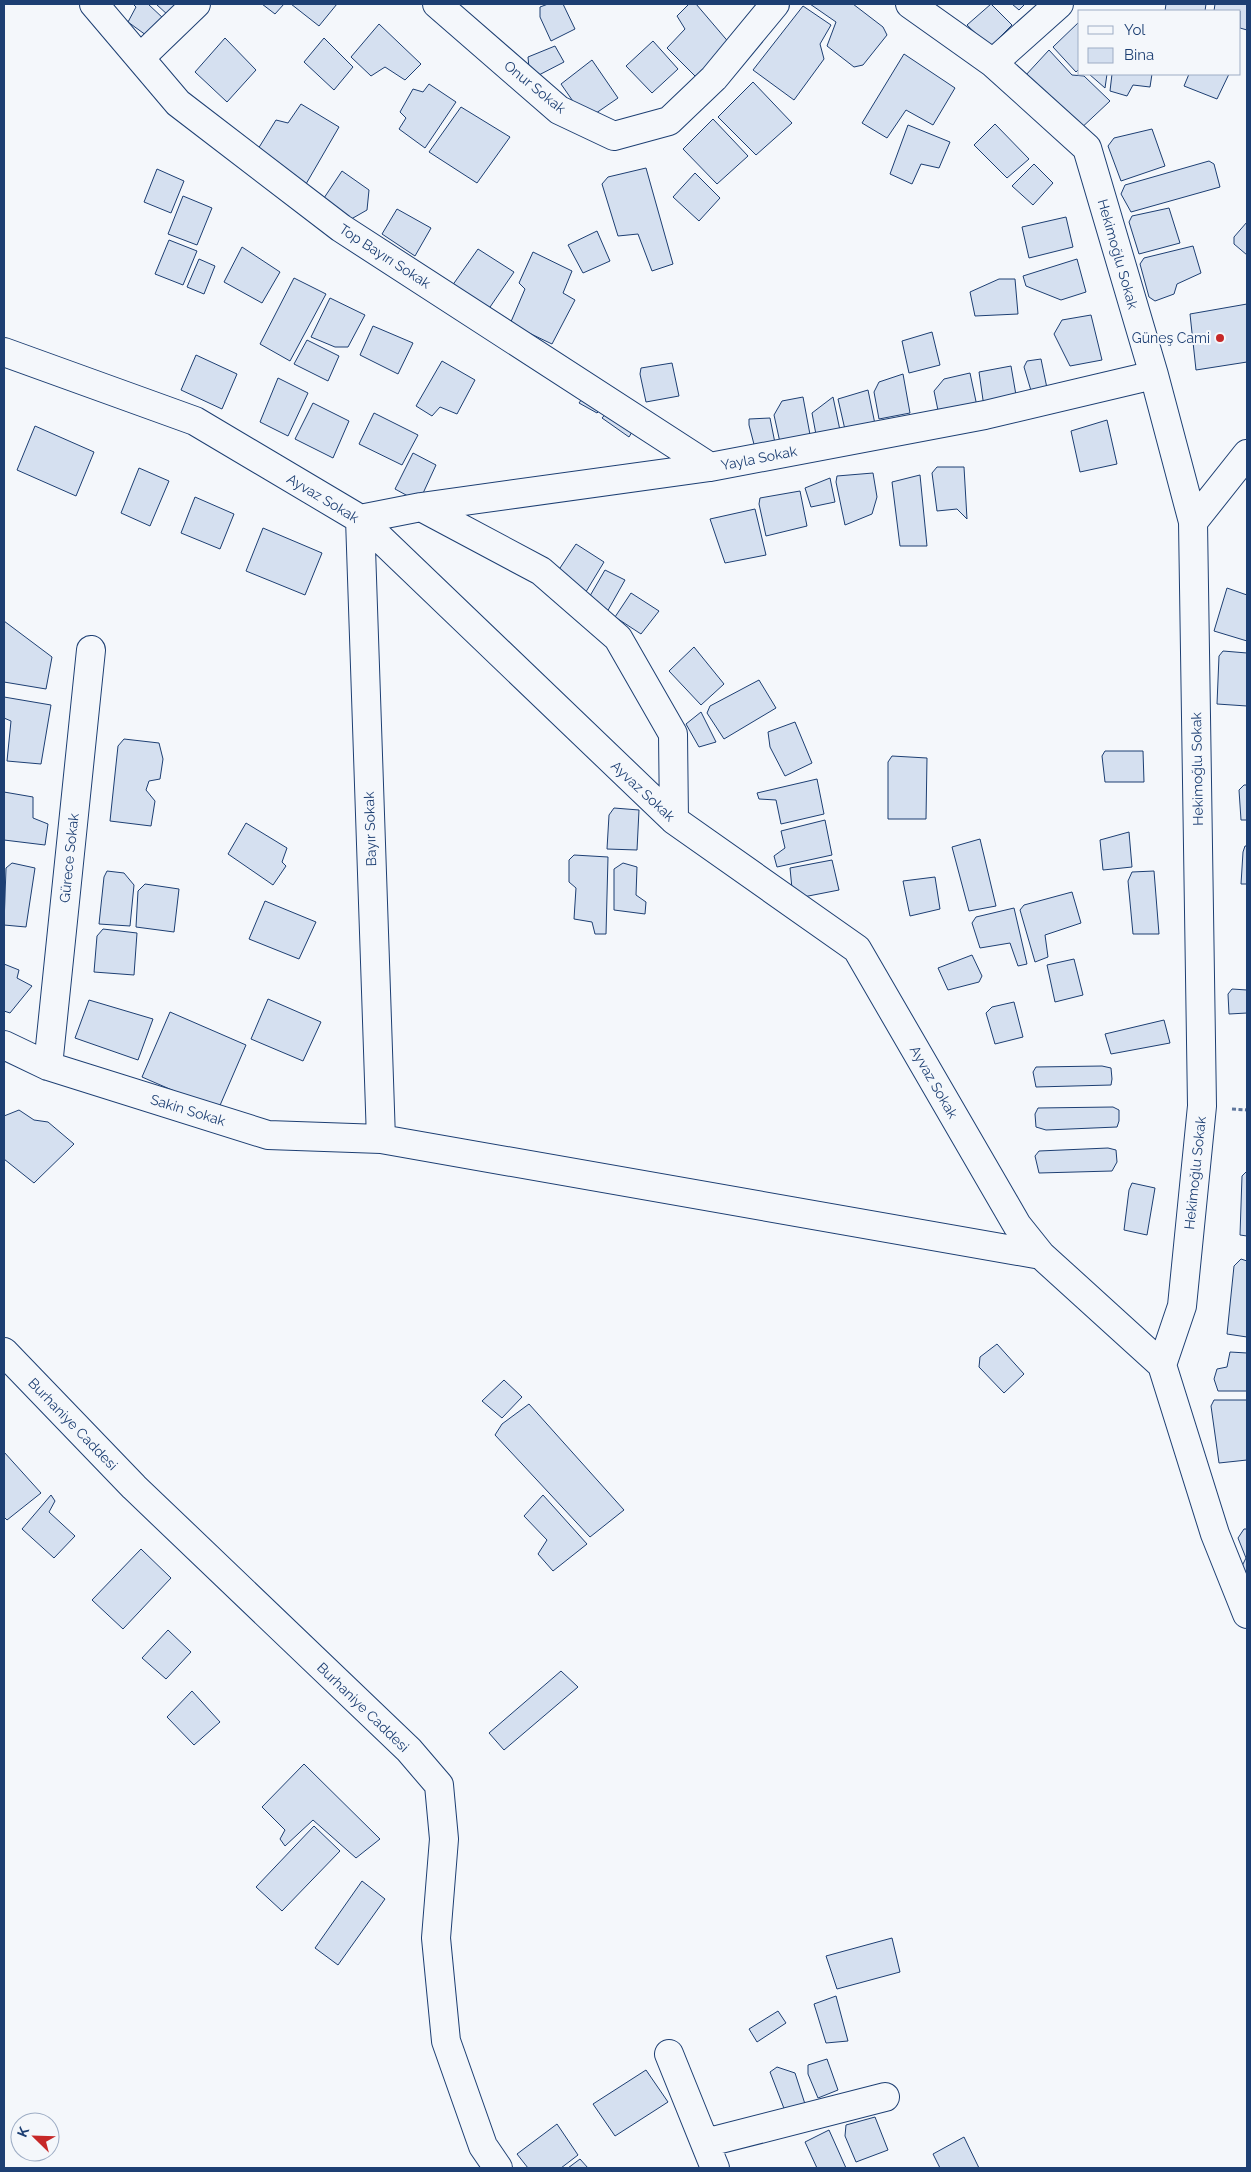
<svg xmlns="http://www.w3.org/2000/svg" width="1251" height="2172" font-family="Raleway,sans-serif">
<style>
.building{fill:#d5e0f0;stroke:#1d3f73}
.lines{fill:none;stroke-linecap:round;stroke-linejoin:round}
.minor-casing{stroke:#1d3f73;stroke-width:30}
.path{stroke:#5e769c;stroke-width:3;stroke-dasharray:4 2.5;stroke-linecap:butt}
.minor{stroke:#f4f7fb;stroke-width:28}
.poi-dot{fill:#c62828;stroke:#f4f7fb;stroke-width:2}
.labels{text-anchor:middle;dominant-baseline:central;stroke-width:4;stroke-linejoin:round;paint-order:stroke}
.street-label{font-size:14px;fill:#1d3f73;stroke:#f4f7fb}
.poi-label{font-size:14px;fill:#1d3f73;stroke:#f4f7fb;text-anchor:end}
</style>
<rect width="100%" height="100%" fill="#f4f7fb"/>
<path class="building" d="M 133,4 L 148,4 L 164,19 L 150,38 L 128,22 L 136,7 Z
M 156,4 L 182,4 L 169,16 Z
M 262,4 L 284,4 L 275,14 Z
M 291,4 L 337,4 L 319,26 Z
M 548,4 L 563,4 L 575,29 L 551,41 L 540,17 L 540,7 Z
M 689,4 L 696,4 L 731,45 L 696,77 L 667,48 L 685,29 L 677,16 Z
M 810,4 L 853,4 L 883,27 L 887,35 L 863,65 L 854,67 L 827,46 L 836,22 Z
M 991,4 L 1012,25 L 990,47 L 967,25 Z
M 1012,4 L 1025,4 L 1019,10 Z
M 1166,4 L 1206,4 L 1205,11 L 1165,11 Z
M 1215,4 L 1247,4 L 1247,30 L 1240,28 L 1240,11 L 1214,11 Z
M 803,6 L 831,25 L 820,44 L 824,59 L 794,100 L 753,70 Z
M 1080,21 L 1080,68 L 1076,72 L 1053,47 Z
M 379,24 L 421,64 L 405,80 L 385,67 L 371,76 L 351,57 Z
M 225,38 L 256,70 L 227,102 L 195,72 Z
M 324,38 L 353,67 L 334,90 L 304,62 Z
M 653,41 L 678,69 L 652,93 L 626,66 Z
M 555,46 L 564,62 L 537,76 L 529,68 L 528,57 Z
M 1049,50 L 1072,75 L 1084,76 L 1110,101 L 1077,132 L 1025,76 Z
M 904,54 L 955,88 L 933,125 L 906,110 L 887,138 L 862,123 Z
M 592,60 L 618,98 L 586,120 L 561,84 Z
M 1089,74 L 1107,74 L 1105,88 Z
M 1112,74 L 1152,74 L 1150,87 L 1133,85 L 1127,96 L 1110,91 Z
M 1189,74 L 1229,74 L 1217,99 L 1184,86 Z
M 753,82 L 792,123 L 756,155 L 718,117 Z
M 429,84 L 456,102 L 425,148 L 399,129 L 406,118 L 400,112 L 413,89 L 423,92 Z
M 301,104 L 339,127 L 306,184 L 258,149 L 276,120 L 288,123 Z
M 461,107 L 510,137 L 477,183 L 429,152 Z
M 713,119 L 748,156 L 717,184 L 683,149 Z
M 995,124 L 1029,159 L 1007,178 L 974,145 Z
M 908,125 L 950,142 L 939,168 L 921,164 L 912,184 L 890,174 Z
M 1152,129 L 1165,166 L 1121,181 L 1108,146 L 1114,138 Z
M 1209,161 L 1214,164 L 1220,187 L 1131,212 L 1121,194 L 1125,185 Z
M 1034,164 L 1053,183 L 1033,205 L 1012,186 Z
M 646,168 L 673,264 L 652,271 L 638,234 L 618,236 L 602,184 L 608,177 Z
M 157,169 L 184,181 L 171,213 L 144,202 Z
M 342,171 L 369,190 L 367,210 L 346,222 L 324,198 Z
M 695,173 L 720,198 L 699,221 L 673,197 Z
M 183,196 L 212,208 L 197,245 L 168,234 Z
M 1169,208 L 1180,243 L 1139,254 L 1129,222 L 1132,216 Z
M 397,209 L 431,228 L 415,256 L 382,234 Z
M 1066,217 L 1073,247 L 1029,258 L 1022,227 Z
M 1247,222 L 1247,255 L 1234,244 L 1234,237 Z
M 597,231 L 610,261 L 583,273 L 568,245 Z
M 169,240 L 197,251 L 183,285 L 155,274 Z
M 1193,246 L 1201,273 L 1177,284 L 1174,294 L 1155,301 L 1149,297 L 1140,264 L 1144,258 Z
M 242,247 L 280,272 L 262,303 L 224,282 Z
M 478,249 L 514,272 L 488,310 L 452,286 Z
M 533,252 L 572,271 L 563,293 L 575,300 L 552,344 L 510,324 L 525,289 L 519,283 Z
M 199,259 L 215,266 L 204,294 L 187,287 Z
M 1077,259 L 1086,292 L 1061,300 L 1026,286 L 1023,276 Z
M 294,278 L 326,294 L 290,361 L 260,344 Z
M 999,279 L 1015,279 L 1018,314 L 975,316 L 970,292 Z
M 330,298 L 365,315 L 348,347 L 335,347 L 311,337 Z
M 1247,304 L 1247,362 L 1196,370 L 1190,314 Z
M 1091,315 L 1102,360 L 1070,366 L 1054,334 L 1062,320 Z
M 373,326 L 413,343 L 398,374 L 360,355 Z
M 932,332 L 940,365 L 909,373 L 902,341 Z
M 307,340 L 339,356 L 328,381 L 294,364 Z
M 196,355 L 237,374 L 222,409 L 181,390 Z
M 1041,359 L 1048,393 L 1032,394 L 1024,367 L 1027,361 Z
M 442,361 L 475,380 L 457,414 L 440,407 L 432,416 L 416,406 Z
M 672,363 L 679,396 L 646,402 L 640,374 L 641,368 Z
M 1011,366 L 1017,401 L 984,407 L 979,372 Z
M 970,373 L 978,411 L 940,420 L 934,391 L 944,379 Z
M 903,374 L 910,413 L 879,419 L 874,392 L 879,382 Z
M 278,378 L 308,393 L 288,436 L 260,422 Z
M 868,390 L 876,429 L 846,434 L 838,399 Z
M 587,392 L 604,406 L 597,413 L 579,403 Z
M 803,397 L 811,440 L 781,447 L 774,415 L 782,401 Z
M 833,397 L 841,435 L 817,440 L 812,413 Z
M 313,403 L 349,421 L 333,458 L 295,439 Z
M 610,409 L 635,427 L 629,437 L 602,418 Z
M 374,413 L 418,435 L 402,465 L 359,444 Z
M 770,418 L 776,448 L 756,452 L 749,425 L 749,419 Z
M 1107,420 L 1117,464 L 1080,472 L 1071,431 Z
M 35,426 L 94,452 L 76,496 L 17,470 Z
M 413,453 L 436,465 L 419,502 L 395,489 Z
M 937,467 L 964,467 L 967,519 L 957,509 L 937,511 L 932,473 Z
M 139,468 L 169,481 L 150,526 L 121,513 Z
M 873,473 L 877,497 L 872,514 L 845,525 L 836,482 L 837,476 Z
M 920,475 L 927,546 L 900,546 L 892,482 Z
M 830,478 L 835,502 L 811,507 L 805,488 Z
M 800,491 L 807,526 L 766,536 L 759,504 L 760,498 Z
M 195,497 L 234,514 L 220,549 L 181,533 Z
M 755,509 L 766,555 L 725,563 L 710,519 Z
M 263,528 L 322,553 L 305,595 L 246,571 Z
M 576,544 L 604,562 L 584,595 L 554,577 Z
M 605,570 L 625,580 L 607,612 L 587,601 Z
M 1227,588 L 1247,595 L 1247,641 L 1214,631 Z
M 631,593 L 659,611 L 641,634 L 615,617 Z
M 4,621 L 52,657 L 46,689 L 4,682 Z
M 694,647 L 724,684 L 701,705 L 669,671 Z
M 1223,651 L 1247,653 L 1247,706 L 1217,704 L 1219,656 Z
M 759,680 L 776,708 L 724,739 L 707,713 L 710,706 Z
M 4,697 L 51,705 L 41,764 L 7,761 L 11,721 L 4,718 Z
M 701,712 L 716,742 L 699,747 L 686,724 Z
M 795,722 L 812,763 L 785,776 L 770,747 L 768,732 Z
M 124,739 L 159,743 L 163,759 L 160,779 L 149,781 L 146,790 L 155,801 L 151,826 L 110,821 L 118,746 Z
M 1105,751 L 1143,751 L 1144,782 L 1105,782 L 1102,756 Z
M 892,756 L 927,758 L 926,819 L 888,819 L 888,762 Z
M 817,779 L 824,814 L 781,824 L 776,800 L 759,799 L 757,793 Z
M 1244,785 L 1247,785 L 1247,820 L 1241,820 L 1239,790 Z
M 4,792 L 33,797 L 33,818 L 48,824 L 45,845 L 4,840 Z
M 614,808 L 639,810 L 637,850 L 607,849 L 609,815 Z
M 825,820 L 832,855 L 777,867 L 774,856 L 785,848 L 781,831 Z
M 246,823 L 287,848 L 282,862 L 286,866 L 273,885 L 228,854 Z
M 1129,832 L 1132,867 L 1103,870 L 1100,840 Z
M 980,839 L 996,906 L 969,911 L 952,847 Z
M 1245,846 L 1247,846 L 1247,884 L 1241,884 L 1243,852 Z
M 574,855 L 608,857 L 606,934 L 595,934 L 592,922 L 574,919 L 576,888 L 569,882 L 569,860 Z
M 832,860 L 839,890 L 793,899 L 790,868 Z
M 12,863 L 35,868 L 26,927 L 4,925 L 6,868 Z
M 623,863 L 637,867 L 636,895 L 646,902 L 645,914 L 614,910 L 614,869 Z
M 107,871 L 124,873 L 134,885 L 130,926 L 99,924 L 104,877 Z
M 1154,871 L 1159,934 L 1133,934 L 1128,881 L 1132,872 Z
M 935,877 L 940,909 L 910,916 L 903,881 Z
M 145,884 L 179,889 L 174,932 L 136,927 L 138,891 Z
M 1072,892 L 1081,923 L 1045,935 L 1048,957 L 1035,962 L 1020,910 L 1024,905 Z
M 265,901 L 316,922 L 299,959 L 249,939 Z
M 1014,908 L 1027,964 L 1018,966 L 1010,943 L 980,948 L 972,923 L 976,917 Z
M 103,929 L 137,933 L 134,975 L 94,972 L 97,936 Z
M 972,955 L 982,976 L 979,982 L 948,990 L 938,968 Z
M 1074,959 L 1083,995 L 1055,1002 L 1047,965 Z
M 4,964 L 19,970 L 17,978 L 32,986 L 10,1013 L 4,1011 Z
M 1232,989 L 1247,990 L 1247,1013 L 1229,1014 L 1228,994 Z
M 268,999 L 321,1022 L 303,1061 L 251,1039 Z
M 89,1000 L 153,1019 L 138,1060 L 75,1038 Z
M 1014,1002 L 1023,1037 L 995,1044 L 986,1013 L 992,1007 Z
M 170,1012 L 246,1045 L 218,1110 L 142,1077 Z
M 1164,1020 L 1170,1043 L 1111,1054 L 1105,1034 Z
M 1102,1066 L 1111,1068 L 1112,1079 L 1111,1085 L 1036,1087 L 1033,1072 L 1036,1067 Z
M 1113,1107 L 1119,1110 L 1119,1121 L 1117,1127 L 1046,1130 L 1036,1127 L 1035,1114 L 1038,1108 Z
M 19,1110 L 34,1120 L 48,1122 L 74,1144 L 34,1183 L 4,1159 L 4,1116 Z
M 1108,1148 L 1116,1150 L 1117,1162 L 1112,1171 L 1039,1173 L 1035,1156 L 1039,1151 Z
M 1247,1171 L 1247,1236 L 1240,1235 L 1242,1176 Z
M 1132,1183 L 1155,1188 L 1147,1235 L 1124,1230 L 1129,1190 Z
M 1241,1259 L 1247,1261 L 1247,1337 L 1227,1334 L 1234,1266 Z
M 997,1344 L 1024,1374 L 1004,1393 L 979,1367 L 980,1357 Z
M 1230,1352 L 1247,1353 L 1247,1391 L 1218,1391 L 1214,1379 L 1217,1369 L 1227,1367 Z
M 504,1380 L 522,1397 L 502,1418 L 482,1401 Z
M 1214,1400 L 1247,1400 L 1247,1460 L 1219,1463 L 1211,1406 Z
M 529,1404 L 624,1510 L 590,1537 L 495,1435 L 502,1424 Z
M 4,1452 L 41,1493 L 7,1520 L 4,1517 Z
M 51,1495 L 55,1501 L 49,1512 L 75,1536 L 54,1558 L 22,1529 Z
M 543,1495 L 587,1544 L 553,1571 L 538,1554 L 547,1540 L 524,1516 Z
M 1244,1529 L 1247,1529 L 1247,1584 L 1241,1568 L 1246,1558 L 1238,1538 Z
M 141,1549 L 171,1578 L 123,1629 L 92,1600 Z
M 168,1630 L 191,1652 L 166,1679 L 142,1658 Z
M 561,1671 L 578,1687 L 504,1750 L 489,1733 Z
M 192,1691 L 220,1722 L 194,1745 L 167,1717 Z
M 304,1764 L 380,1839 L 356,1858 L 313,1820 L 285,1846 L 280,1839 L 285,1830 L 262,1807 Z
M 314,1826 L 340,1851 L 282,1911 L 256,1887 Z
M 362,1881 L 385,1899 L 338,1965 L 315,1948 Z
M 892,1938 L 900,1972 L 837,1989 L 826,1956 Z
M 836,1996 L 848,2041 L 826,2043 L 814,2004 Z
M 778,2011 L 786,2023 L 757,2042 L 749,2029 Z
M 827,2059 L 838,2090 L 818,2098 L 808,2074 L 808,2065 Z
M 777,2067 L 795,2073 L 805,2104 L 785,2111 L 770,2072 Z
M 646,2070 L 668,2102 L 615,2136 L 593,2104 Z
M 875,2117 L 888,2150 L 856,2162 L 845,2136 L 846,2125 Z
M 557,2124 L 578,2155 L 561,2168 L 528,2168 L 517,2154 Z
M 829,2130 L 846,2168 L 817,2168 L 805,2142 Z
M 964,2137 L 979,2168 L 940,2168 L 933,2154 Z
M 580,2159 L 588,2168 L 568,2168 Z"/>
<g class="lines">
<defs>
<path id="minor" d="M 94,4 L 178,103 L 341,228 L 710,467
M 437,4 L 559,110 L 614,136 L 669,121 L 714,78 L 775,4
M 910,4 L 993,63 L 1087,148 L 1154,375 L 1193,522 L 1202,1106 L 1182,1306 L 1162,1365 L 1215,1534 L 1247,1614
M 140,58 L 196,4
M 993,63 L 1059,4
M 4,352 L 195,421 L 360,519 L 674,820 L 857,949 L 1017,1225 L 1041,1255 L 1162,1365
M 421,507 L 541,571 L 618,638 L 673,734 L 674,820
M 1193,522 L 1247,454
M 4,1045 L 48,1066 L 268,1135 L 381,1139 L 1041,1255
M 48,1066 L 91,650
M 381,1139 L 360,519 L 421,507 L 710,467 L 985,415 L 1154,375
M 4,1352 L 134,1487 L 409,1750 L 439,1785 L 444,1839 L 436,1938 L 446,2041 L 483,2146 L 498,2168
M 669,2054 L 715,2168
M 705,2143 L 885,2097"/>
</defs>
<use href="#minor" class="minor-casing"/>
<path class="path" d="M 1232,1109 L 1247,1110"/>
<use href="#minor" class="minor"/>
</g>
<circle class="poi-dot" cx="1220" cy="338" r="5"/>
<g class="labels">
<g class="street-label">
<text transform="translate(535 87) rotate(39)">Onur Sokak</text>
<text transform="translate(1118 254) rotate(74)">Hekimoğlu Sokak</text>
<text transform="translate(385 256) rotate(33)">Top Bayırı Sokak</text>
<text transform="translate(759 458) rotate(-11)">Yayla Sokak</text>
<text transform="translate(323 498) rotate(31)">Ayvaz Sokak</text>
<text transform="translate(1197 769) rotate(-91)">Hekimoğlu Sokak</text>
<text transform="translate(643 791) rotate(43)">Ayvaz Sokak</text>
<text transform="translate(370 829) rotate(-92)">Bayır Sokak</text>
<text transform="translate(69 858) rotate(-84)">Gürece Sokak</text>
<text transform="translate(934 1082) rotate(60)">Ayvaz Sokak</text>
<text transform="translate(188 1110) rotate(17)">Sakin Sokak</text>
<text transform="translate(1195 1173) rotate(-84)">Hekimoğlu Sokak</text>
<text transform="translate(73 1424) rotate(46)">Burhaniye Caddesi</text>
<text transform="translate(363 1707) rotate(44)">Burhaniye Caddesi</text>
</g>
<g class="poi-label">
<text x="1210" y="338">Güneş Cami</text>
</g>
</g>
<rect width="1251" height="2172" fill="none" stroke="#1d3f73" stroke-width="10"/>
<rect x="1078" y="10" width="162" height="65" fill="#f4f7fb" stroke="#9eadc5"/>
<rect x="1088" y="26" width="25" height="8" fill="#f4f7fb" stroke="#9eadc5"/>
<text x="1124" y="35" font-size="15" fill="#1d3f73">Yol</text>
<rect x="1088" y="48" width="25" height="15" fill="#d5e0f0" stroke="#9eadc5"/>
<text x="1124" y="60" font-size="15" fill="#1d3f73">Bina</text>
<g transform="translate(35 2137) rotate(293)"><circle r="24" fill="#f4f7fb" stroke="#9eadc5"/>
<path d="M0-4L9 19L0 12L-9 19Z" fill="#c62828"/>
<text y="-8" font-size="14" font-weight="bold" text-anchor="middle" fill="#1d3f73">K</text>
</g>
</svg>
